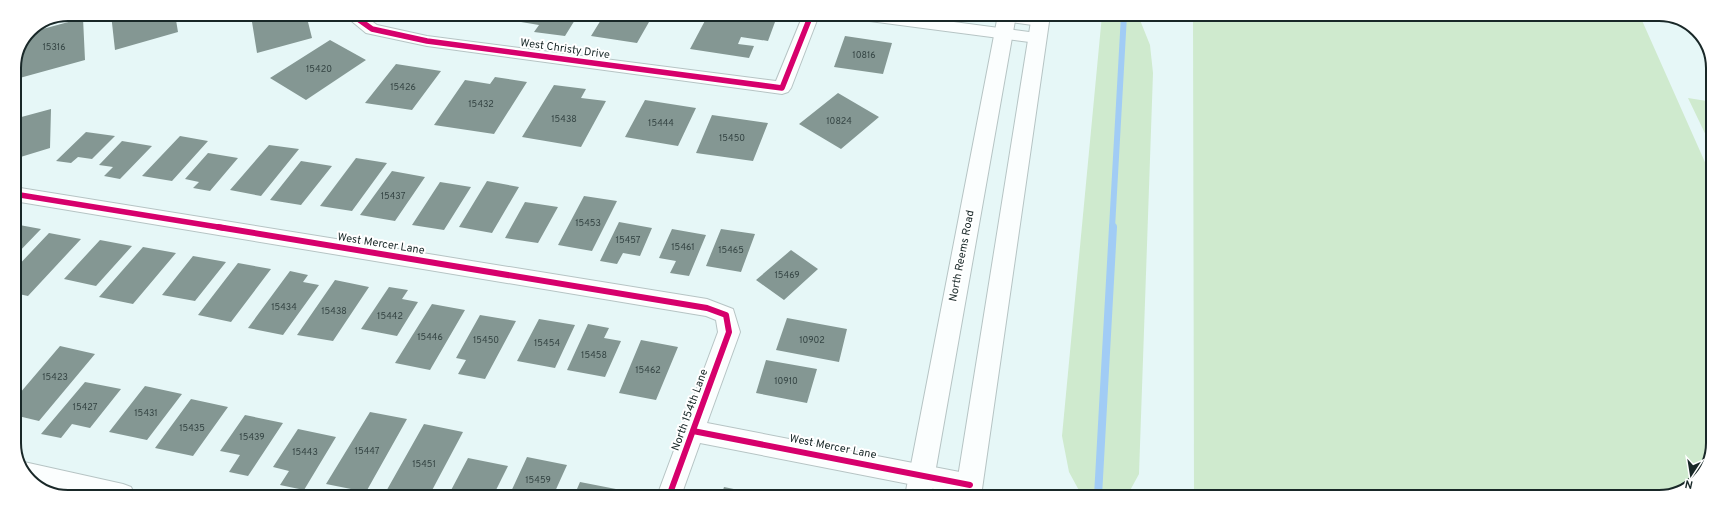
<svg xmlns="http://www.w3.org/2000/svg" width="1727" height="511" font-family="Overpass,sans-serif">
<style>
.green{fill:#cfeace}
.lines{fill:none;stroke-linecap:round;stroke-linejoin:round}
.stream-far1{stroke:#a1ccf5;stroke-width:6}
.stream{stroke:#a1ccf5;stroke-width:8}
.building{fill:#849793}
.street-casing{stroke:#b6c4c4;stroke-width:2}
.secondary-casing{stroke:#b6c4c4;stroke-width:2}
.street{fill:#fbfefe;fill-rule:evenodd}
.secondary{fill:#fbfefe;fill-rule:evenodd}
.cycleway-far1-casing{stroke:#fff;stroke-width:8}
.cycleway-casing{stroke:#fff;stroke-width:9}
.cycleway-far1{stroke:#d6006c;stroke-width:5.5}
.cycleway{stroke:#d6006c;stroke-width:6}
.labels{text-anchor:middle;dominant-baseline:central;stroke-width:4;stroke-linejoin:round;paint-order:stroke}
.number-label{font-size:9px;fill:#344443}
.street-label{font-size:11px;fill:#192828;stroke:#fff}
.rim{fill:none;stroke:#192828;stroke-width:2}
</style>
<rect width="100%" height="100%" fill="#e6f7f7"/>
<path class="green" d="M 1102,15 L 1138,15 L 1150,45 L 1153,73 L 1139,474 L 1127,496 L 1082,496 L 1069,472 L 1062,436 Z
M 1193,15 L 1640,16 L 1712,178 L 1711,457 L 1692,486 L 1659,497 L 1194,496 Z
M 1688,98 L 1713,102 L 1712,148 Z"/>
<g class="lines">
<path class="stream-far1" d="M 1112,228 L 1124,15"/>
<path class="stream" d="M 1098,496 L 1113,227"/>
</g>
<path class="building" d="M 111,14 L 175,14 L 178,32 L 115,50 Z
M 283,14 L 306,14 L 312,38 L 257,53 L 252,22 Z
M 446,14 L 471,14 L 462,21 Z
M 519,15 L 578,15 L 565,36 L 534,32 L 539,25 L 515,21 Z
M 604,15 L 653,15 L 637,43 L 591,36 Z
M 708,15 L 719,15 L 775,22 L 768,41 L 741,37 L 738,44 L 754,46 L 749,58 L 690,49 Z
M 83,18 L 85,60 L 16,79 L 16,63 L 28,33 Z
M 845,36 L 892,43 L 883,74 L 834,67 Z
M 330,40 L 366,60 L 306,100 L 270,78 Z
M 396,64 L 441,71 L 412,110 L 365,103 Z
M 495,77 L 527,82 L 494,134 L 434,125 L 465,80 L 490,84 Z
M 554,85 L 586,89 L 581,98 L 606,101 L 581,147 L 522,137 Z
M 838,93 L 879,117 L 841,149 L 799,124 Z
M 645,100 L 696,108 L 678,146 L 625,137 Z
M 51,109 L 50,148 L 14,159 L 14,119 Z
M 712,115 L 768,123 L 753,161 L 696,153 Z
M 86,132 L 115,136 L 92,159 L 78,157 L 71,163 L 56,161 Z
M 180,136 L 208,141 L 172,181 L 142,176 Z
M 122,141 L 152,146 L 120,179 L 104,176 L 113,167 L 99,165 Z
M 269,145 L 299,149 L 261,196 L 230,190 Z
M 208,153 L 238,158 L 210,191 L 193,188 L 199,182 L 185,179 Z
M 356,158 L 387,163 L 352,211 L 320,206 Z
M 301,161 L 332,166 L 301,205 L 270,200 Z
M 392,171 L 425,177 L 395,221 L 360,215 Z
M 487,181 L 519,187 L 492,233 L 459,227 Z
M 440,182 L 471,187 L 444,230 L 412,225 Z
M 584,196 L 617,201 L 592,251 L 558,245 Z
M 525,202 L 558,207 L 538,243 L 505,238 Z
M 619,222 L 652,228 L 640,256 L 623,253 L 617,264 L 600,261 Z
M 14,224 L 41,229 L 14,257 Z
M 672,229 L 706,235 L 689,276 L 670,273 L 676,261 L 659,258 Z
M 721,229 L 755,234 L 741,272 L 706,266 Z
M 49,233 L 81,239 L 28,296 L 14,293 L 14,270 Z
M 100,240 L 132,246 L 96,286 L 64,279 Z
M 143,247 L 176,253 L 133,304 L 99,297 Z
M 791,250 L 818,269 L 784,300 L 756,280 Z
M 193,256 L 226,262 L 195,301 L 162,295 Z
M 238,263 L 271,269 L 231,322 L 198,315 Z
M 290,271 L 308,275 L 303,282 L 319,285 L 283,335 L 248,328 Z
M 335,280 L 369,287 L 333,341 L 297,335 Z
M 389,287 L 408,290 L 402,299 L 418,302 L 397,336 L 361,329 Z
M 432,304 L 465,310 L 430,370 L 395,363 Z
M 480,315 L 516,321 L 485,379 L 458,374 L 466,360 L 456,358 Z
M 787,318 L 847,329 L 839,362 L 776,350 Z
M 539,319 L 575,325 L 555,368 L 517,361 Z
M 588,324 L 609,328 L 604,338 L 621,341 L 605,377 L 567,370 Z
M 641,340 L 678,347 L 656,400 L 619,393 Z
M 60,346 L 95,354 L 39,421 L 14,415 L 14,400 Z
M 766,360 L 817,369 L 807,403 L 756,393 Z
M 85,382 L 121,389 L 90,428 L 72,424 L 61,438 L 41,434 Z
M 145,386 L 182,394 L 147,440 L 109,432 Z
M 191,399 L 228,407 L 193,456 L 155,448 Z
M 370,412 L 407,419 L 366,492 L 326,484 Z
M 245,415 L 283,423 L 248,476 L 229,472 L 240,455 L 220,451 Z
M 424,424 L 463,432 L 429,496 L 384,495 Z
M 298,429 L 336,437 L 304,490 L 280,485 L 289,471 L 273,467 Z
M 527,457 L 567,465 L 553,496 L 509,496 Z
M 468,458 L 508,466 L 493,496 L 448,496 Z
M 580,482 L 621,490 L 619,496 L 574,496 Z
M 724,487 L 763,495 L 762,496 L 721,496 Z"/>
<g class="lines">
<defs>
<path id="street" d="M 343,14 L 362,14 L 377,25 L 427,36 L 776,81 L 803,15 L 819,15 L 791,88 L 788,92 L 782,94 L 427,46 L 366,33 Z
M 854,15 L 901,15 L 1037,33 L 1043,34 L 1045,38 L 1043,42 L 1037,43 L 862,20 L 856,19 Z
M 987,15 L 1034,15 L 1046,17 L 1048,21 L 1046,25 L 1040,26 L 995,20 L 989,19 Z
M 14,187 L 707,299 L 733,309 L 740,332 L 707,423 L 970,474 L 978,477 L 982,485 L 978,493 L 970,496 L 700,443 L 681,496 L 657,496 L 718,332 L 716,320 L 706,316 L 14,201 Z
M 24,462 L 123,484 L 131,487 L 135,495 C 110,497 40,499 25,475 C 23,472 22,467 20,463 Z"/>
<path id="secondary" d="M 998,15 L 1016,15 L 931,496 L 905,496 Z
M 1032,15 L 1050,15 L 981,496 L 955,496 Z"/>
</defs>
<use href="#street" class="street-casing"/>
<use href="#secondary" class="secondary-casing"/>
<use href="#street" class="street"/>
<use href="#secondary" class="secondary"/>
<defs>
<path id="cycleway-far1" d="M 351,14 L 372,29 L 427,41 L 782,88 L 811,15
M 14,194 L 224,228"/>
<path id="cycleway" d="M 218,227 L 707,308 L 726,315 L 729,332 L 669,496
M 693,431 L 970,485"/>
</defs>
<use href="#cycleway-far1" class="cycleway-far1-casing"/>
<use href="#cycleway" class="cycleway-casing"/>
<use href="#cycleway-far1" class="cycleway-far1"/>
<use href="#cycleway" class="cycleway"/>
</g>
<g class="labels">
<g class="number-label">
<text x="54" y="47">15316</text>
<text x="864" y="55">10816</text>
<text x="319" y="69">15420</text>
<text x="403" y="87">15426</text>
<text x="481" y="104">15432</text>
<text x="564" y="119">15438</text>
<text x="839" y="121">10824</text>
<text x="661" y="123">15444</text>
<text x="732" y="138">15450</text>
<text x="393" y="196">15437</text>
<text x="588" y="223">15453</text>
<text x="628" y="240">15457</text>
<text x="683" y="247">15461</text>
<text x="731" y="250">15465</text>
<text x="787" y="275">15469</text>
<text x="284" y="307">15434</text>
<text x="334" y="311">15438</text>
<text x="390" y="316">15442</text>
<text x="430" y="337">15446</text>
<text x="486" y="340">15450</text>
<text x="812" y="340">10902</text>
<text x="547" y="343">15454</text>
<text x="594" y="355">15458</text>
<text x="648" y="370">15462</text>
<text x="55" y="377">15423</text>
<text x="786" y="381">10910</text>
<text x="85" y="407">15427</text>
<text x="146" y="413">15431</text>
<text x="192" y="428">15435</text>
<text x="252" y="437">15439</text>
<text x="367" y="451">15447</text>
<text x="305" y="452">15443</text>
<text x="424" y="464">15451</text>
<text x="538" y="480">15459</text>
</g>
<g class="street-label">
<text transform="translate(565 49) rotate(8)">West Christy Drive</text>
<text transform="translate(381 244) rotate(9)">West Mercer Lane</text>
<text transform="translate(962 256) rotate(-79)">North Reems Road</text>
<text transform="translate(690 410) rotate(-70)">North 154th Lane</text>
<text transform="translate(833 447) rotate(11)">West Mercer Lane</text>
</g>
</g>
<path d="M0 0H1727V511H0ZM68 21H1659A47 47 0 0 1 1706 68V443A47 47 0 0 1 1659 490H68A47 47 0 0 1 21 443V68A47 47 0 0 1 68 21Z" fill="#fff" fill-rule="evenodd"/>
<path class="rim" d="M68 21H1659A47 47 0 0 1 1706 68V443A47 47 0 0 1 1659 490H68A47 47 0 0 1 21 443V68A47 47 0 0 1 68 21Z"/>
<g transform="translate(1691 475) rotate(192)" stroke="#ffffff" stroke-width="3" paint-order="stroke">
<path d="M0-3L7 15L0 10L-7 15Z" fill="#192828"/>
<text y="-6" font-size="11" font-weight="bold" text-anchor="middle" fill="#192828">N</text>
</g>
</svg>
